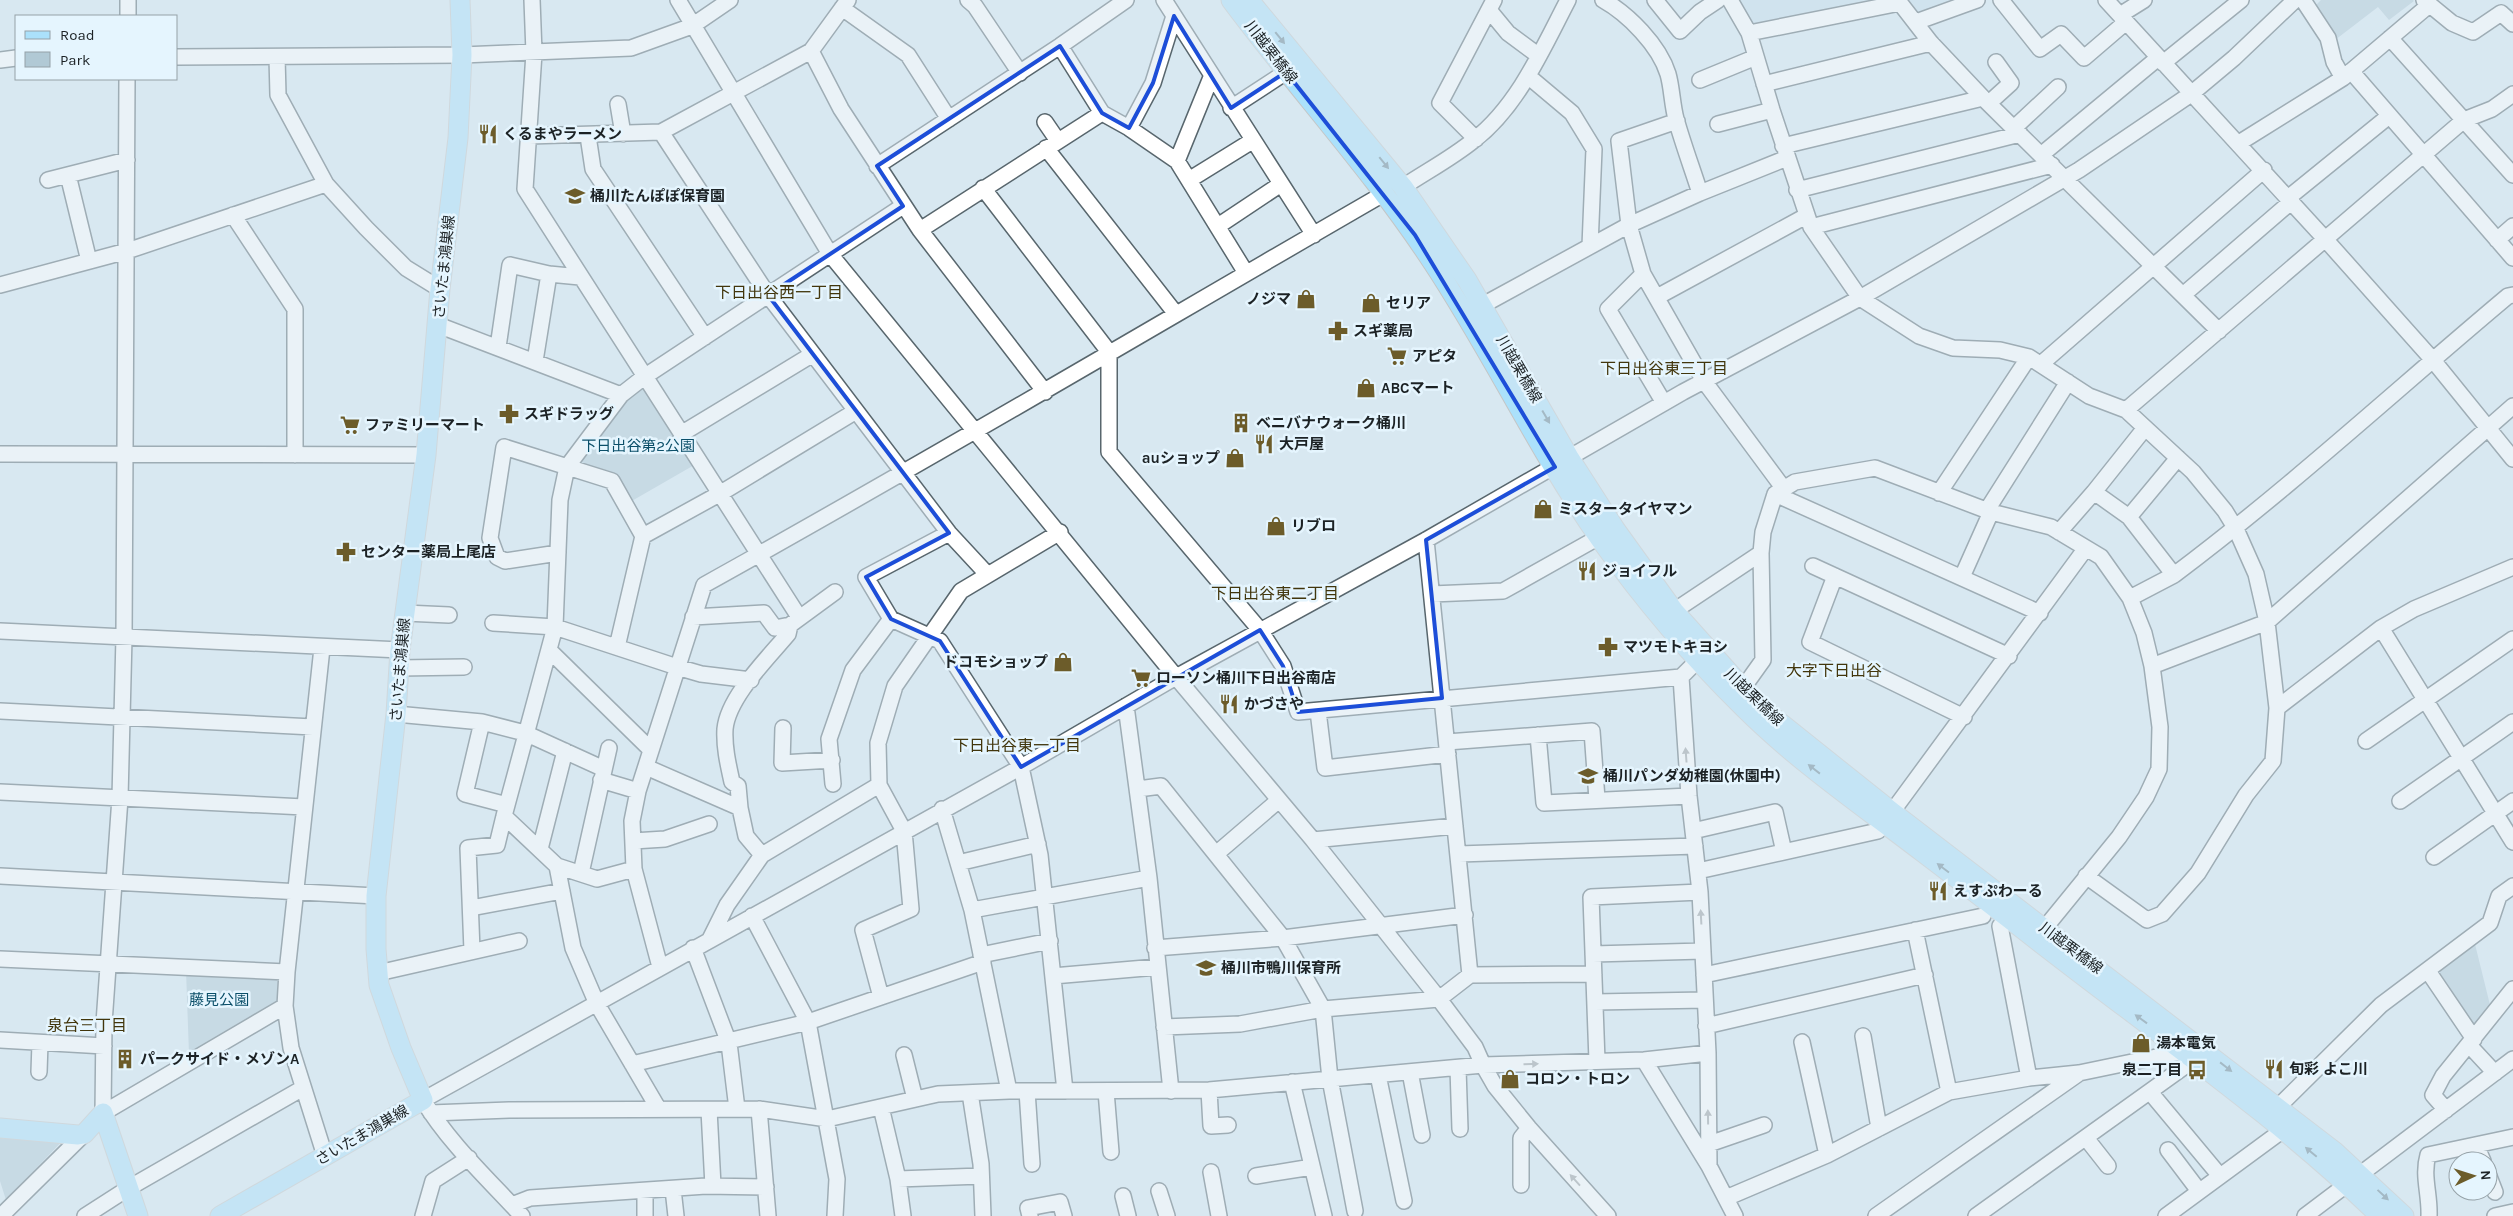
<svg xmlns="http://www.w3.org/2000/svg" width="2513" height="1216" font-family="Karla,'Noto Sans JP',sans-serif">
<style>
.built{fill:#c5ddea}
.green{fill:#b1c9d5}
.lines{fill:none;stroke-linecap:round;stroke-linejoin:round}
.minor-casing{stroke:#58666d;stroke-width:18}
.major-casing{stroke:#c4c6c6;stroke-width:21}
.minor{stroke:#fff;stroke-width:15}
.major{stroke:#abe1fb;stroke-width:19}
.oneway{fill:#648290}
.oneway2{fill:#999c9d}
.marked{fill:none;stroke:#1d4ed8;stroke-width:4;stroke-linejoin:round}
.labels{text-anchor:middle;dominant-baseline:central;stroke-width:5;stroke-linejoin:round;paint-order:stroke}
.street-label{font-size:15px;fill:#1c2225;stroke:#e5f5fe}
.poi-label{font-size:15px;font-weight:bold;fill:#1c2225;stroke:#e5f5fe;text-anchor:start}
.park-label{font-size:15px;fill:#0b4f69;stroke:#e5f5fe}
.neighbourhood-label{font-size:16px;fill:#42360c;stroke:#e5f5fe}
</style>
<rect width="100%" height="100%" fill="#d8e8f1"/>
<path class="built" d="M 1738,0 L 1900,0 L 1752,25 Z
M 1907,0 L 1963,0 L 1917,15 Z"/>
<path class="green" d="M 2321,0 L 2413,0 L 2414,1 L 2389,20 L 2378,7 L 2335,40 L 2315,6 Z
M 640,385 L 645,387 L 696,464 L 630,502 L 581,467 L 579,463 L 628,394 Z
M 2472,932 L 2490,1005 L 2475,1027 L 2436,967 Z
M 278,965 L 277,1003 L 189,1054 L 186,970 Z
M 0,1130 L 67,1136 L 6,1200 L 0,1181 Z"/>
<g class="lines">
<defs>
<path id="minor" d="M 532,0 L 534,53 L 525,189 L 799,617
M 678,0 L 830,254 L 1176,677 L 1313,840 L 1439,999
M 848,0 L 811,51 L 841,109 L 920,230 L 1045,392
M 968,0 L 975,6 L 1020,73
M 1164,0 L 1314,235
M 1603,0 C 1628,14 1659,45 1668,74 C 1672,88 1672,104 1676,119 C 1683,144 1692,168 1700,193
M 1655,0 L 1680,31 L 1700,12 L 1718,0
M 1730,0 L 1749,33 L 1772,110 L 1811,227 L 1860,298 L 1919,336 L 1953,348 L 2000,350 L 2029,357 L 2089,396 L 2126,410 L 2193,472 L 2225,511 L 2236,529 L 2256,574 L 2267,622 L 2277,708 L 2273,761 L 2246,795 L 2198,873 L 2162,914 L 2147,920 L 2086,876
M 2001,0 L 2040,49 L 2061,34 L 2084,58 L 2126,22
M 2106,0 L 2326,240 L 2432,359 L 2513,459
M 2303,0 L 2328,38 L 2334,62 L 2343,78
M 2424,0 L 2452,23 L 2473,32 L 2501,13 L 2513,24
M 842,8 L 908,55 L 949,119
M 1489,10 L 1508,33 L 1539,56
M 2120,15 L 2144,0
M 128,16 L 128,0
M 1916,22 L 1977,0
M 1749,33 L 1900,3 L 1931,43 L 1983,98 L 2219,331
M 2390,38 L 2513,175
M 1060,46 L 1102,113 L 1129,128 L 1177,161 L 1246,273
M 176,57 L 462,55 L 631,48 L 692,26 L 730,0
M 277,57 L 278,95 L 326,184 L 366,228 L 406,268 L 440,289
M 0,60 L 16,58
M 2163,63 L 2241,0
M 2351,71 L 2513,258
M 1528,76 L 1572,113 L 1594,149 L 1590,246
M 1700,80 L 1756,57
M 1764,84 L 1931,43
M 1989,103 L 2011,83 L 1996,62
M 618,104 L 623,134
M 1231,108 L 1286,72
M 1677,121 L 1619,141 L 1629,225 L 1643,274 L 1704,381 L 1784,489
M 1045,122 L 1058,141
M 1718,124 L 1772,110
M 1129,128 L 1153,83 L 1174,16
M 2014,128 L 2058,87
M 661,132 L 768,295 L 949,533 L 987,574
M 529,136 L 661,132 L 811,51
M 588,136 L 593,169 L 705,337
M 1476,139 L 1440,103 L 1494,0
M 2239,143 L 2343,78 L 2428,6
M 1783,146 L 1983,98
M 1046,148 L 1176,314
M 2041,155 L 2158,58
M 1177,161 L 1212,75
M 877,166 L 1060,46 L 1126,0
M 68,175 L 89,261
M 48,180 L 127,160
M 1189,180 L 1252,141
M 1403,187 C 1427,171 1452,158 1474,140 C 1518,106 1543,48 1568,0
M 983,188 L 1109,352 L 1109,452 L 1260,630 L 1283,666 L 1298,712 L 1681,677 L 1697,661
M 1797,190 L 2020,134
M 2288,198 L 2389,116
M 233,215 L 295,309 L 295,455
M 1218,226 L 1281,184
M 1811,227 L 2052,165
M 920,230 L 1102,113
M 2497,240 L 2513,226
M 1643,274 L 1608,309 L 1664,403
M 0,285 L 127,251 L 326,184
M 2183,295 L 2292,201
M 1657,297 L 1806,216
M 1483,305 L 1629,225 L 1700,193 L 1787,158
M 438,325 L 621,395
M 498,347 L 510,265 L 549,274 L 580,277
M 535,361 L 549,274
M 2041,364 L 2264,170
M 2126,410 L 2464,120 L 2492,109 L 2513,94
M 2145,428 L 2094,492 L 2129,517 L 2174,575 C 2290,488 2397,389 2508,296 L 2513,295
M 681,434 L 813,354
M 0,454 L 426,455
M 1939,493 L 2029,357
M 1775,494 L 2040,613
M 1987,510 L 2068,382
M 2129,517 L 2178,458
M 2059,532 L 2094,492
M 949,533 L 866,577 L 891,619 L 940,641 L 1021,767 L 1040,855 L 1065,1091
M 1426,540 L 1470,975 L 1439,999 L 1475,1047 L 1483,1065 L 1495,1086 L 1529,1128 L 1608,1216
M 558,553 L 505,561 L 497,557 L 490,538 L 504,447 L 612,481 L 643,536
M 1813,566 L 2009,656
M 1835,576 L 1810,642 L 1964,717
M 1962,577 L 1991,512
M 1432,594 L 1503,591 L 1599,537
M 2130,598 L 2174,575
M 1674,611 L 1761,553
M 405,613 L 449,615
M 693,617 L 764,613 L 775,628 L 790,625 L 835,592
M 493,623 L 555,627 L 677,667 L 701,674 L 751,680
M 2381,628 L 2513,842
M 0,631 L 400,650
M 617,647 L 643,536 L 721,493 L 856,411
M 322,648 L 287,972 L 285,1006 L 291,1048 L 325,1156
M 549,650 L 651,750
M 2152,666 L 2267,622 L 2513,406
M 399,668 L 464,667
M 1681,677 L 1689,796 L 1700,892 L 1708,1053 L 1709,1166
M 1743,688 L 1763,660 L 1761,553 L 1763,532 L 1775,494 L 1795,482 L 1875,468 L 1991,512 L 2051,527 L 2101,557 L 2130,598 L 2144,633 L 2152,666 L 2160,727 L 2159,769 L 2146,797 L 2119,837 L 2044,929
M 1126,706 L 1149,878 L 1171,1091
M 2277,708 L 2381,628 L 2414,609 L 2513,567
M 0,711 L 313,727
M 1318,711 L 1325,768 L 1448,754
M 396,714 L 482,722 L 525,733 L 604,769
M 482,722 L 465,794 L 507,805
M 783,728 L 782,763 L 832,760
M 1538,735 L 1544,803 L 1689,796
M 2366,741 L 2513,639
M 1447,742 L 1592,731 L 1597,799
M 646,767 L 740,808 L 746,836 L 762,855
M 601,780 L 638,791
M 833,784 L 829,739 L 853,670 L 891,619
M 1138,789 L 1161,786 L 1283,938 L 1323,1009 L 1330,1079 L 1355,1211
M 0,792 L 304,807
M 2400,801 L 2513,722
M 740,808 L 738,786 L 732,782 C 728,764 724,747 725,729 C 728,697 768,658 788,634 L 790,625
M 942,809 L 972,910 L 1009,1091
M 1693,831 L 1775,812 L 1784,852
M 1313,840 L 1455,826
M 633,841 L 665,839 L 709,824
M 540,849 L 565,751
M 1216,854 L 1279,800
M 1459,854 L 1695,846
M 2434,857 L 2513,801
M 958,863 L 1038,844
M 557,866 L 573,948 L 597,1004 L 658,1108
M 634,869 L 597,879 L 557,866 L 504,816 L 555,627 L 560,500 L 567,467 L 621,395 L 644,377 L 903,206
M 1698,871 L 1878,831 L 2086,548
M 581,873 L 609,748
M 0,876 L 376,896
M 471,908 L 562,891
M 972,910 L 1149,878
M 752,916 L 808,1022 L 837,1179 L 835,1216
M 2000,926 L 2029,1078
M 1915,930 L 1949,1092
M 710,939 L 727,905 L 762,855 L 879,785
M 693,948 L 729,1043 L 737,1109
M 1155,948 L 1283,938 L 1465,915
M 472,951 L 468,848 L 497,845 L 504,816
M 1593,954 L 1703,951
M 981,955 L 1050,941
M 0,959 L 287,972
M 660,967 L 634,869 L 632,821 L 638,791 L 704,585 C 933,458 1158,324 1385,193
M 2428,971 L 2474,1039
M 378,973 L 519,941
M 1470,975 L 1594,974
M 1704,975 L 1983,916
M 1053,976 L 1157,967
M 881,997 L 863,930 L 911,909 L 904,831 L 879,785 L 878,743 L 895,686 L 961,591 L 1060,532
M 1595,1002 L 1705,1000
M 1706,1026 L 1925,975
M 1164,1027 L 1240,1024 L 1323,1009 L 1439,999
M 1863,1036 L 1879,1128
M 0,1040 L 104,1046
M 1802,1042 L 1827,1155
M 2469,1045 L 2495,1073
M 904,1055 L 915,1099
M 1644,1060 L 1709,1166 L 1735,1216
M 1597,1061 L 1591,897 L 1700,892
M 632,1064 L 808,1022 L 983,962
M 1458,1068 L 1460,1129
M 39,1072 L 40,1043
M 1410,1072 L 1422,1135
M 1378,1075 L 1404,1201
M 1292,1082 L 1324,1216
M 1209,1090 L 1211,1126 L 1228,1125
M 1027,1091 L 1032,1164
M 1106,1091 L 1111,1152
M 2150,1092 L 2220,1176
M 970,1093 L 981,1164 L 983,1216
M 881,1107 L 898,1179 L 903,1216
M 2278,1107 L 2381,1005 L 2490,923 L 2499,896 L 2513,886
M 759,1109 L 768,1216
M 709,1110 L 713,1186
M 2446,1110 L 2433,1095 L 2443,1076 L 2513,989
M 103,1113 L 104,1023 L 120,798 L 124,637 L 127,79
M 103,1113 L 285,1006
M 431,1113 L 509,1110 L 759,1109 L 827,1119 L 938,1094 L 1009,1091 L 1209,1090 L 1483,1065 L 1644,1060 L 1708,1053
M 2086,1138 L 2108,1166
M 1709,1144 L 1764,1125
M 2476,1145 L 2483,1161
M 2168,1150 L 2199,1191
M 1211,1172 L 1219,1216
M 2488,1174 L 2495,1192
M 1256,1176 L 1312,1167
M 898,1179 L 981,1176
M 1521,1185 L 1521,1138 L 1529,1128
M 673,1189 L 676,1216
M 645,1191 L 645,1216
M 1159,1191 L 1167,1216
M 1123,1196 L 1128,1216
M 1726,1198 L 1827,1155 L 1949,1092 L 2029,1078 L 2079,1073 L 2185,1051
M 512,1205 L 530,1198 L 706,1186 L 766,1187
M 1,1216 L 84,1134
M 85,1216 L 127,1189 L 303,1088
M 423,1216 L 433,1181 L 469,1158
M 522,1216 C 488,1179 449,1143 423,1100 L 1021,767 L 1176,677 L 1426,540 L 1683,392 L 1860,298 L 2079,170 L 2191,94 L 2234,58 L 2295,0
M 1030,1216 L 1028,1208 L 1060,1202 L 1064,1216
M 1876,1216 L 2078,1074
M 1976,1216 L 2195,1059
M 2166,1216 L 2283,1130
M 2305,1216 L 2513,1059
M 2429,1216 C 2430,1194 2422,1176 2428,1155 L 2513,1137
M 2495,1216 L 2513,1212"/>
<path id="major" d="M 1231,0 C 1297,89 1372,170 1433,263 C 1492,352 1538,451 1600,539 C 1643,599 1690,655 1743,707 C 1797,761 1861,805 1921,851 C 1991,904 2060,959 2130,1011 C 2216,1076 2303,1141 2380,1216
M 1249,0 L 1403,187 L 1467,280 L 1570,459 L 1615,529 L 1674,611 L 1743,688 L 1773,717 L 1892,812 L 2334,1151 L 2404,1216
M 0,1128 L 78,1135 L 84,1134 L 103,1113 L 138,1216
M 220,1216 L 423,1100 L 401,1048 L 379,985 L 376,949 L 376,896 L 396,714 L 400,650 L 426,455 L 440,289 L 458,138 L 462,55 L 460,0"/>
</defs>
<use href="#minor" class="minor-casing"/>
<use href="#major" class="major-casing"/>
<use href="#minor" class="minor"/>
<use href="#major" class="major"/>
</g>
<defs><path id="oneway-solid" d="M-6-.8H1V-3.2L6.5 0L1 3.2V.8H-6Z" transform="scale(1.25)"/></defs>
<g class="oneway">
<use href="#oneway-solid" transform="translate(1280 38) rotate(51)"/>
<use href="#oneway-solid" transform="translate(1384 163) rotate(51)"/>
<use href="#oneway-solid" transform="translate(1546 417) rotate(60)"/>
<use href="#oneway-solid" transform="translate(1814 769) rotate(-142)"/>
<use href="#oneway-solid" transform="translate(1943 868) rotate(-143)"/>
<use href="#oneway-solid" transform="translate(2141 1019) rotate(-144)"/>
<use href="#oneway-solid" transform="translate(2226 1067) rotate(38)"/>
<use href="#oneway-solid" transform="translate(2311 1152) rotate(-140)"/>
<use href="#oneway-solid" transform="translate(2383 1195) rotate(43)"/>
</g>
<g class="oneway2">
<use href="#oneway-solid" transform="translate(1686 755) rotate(-94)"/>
<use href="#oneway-solid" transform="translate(1701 917) rotate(-93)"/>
<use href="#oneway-solid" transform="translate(1531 1064) rotate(-2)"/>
<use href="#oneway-solid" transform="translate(1708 1117) rotate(-91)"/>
<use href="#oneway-solid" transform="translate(1575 1180) rotate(-132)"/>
</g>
<path d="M0 0H2513V1216H0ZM 1174,16 L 1231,108 L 1286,72 L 1415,235 L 1555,467 L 1426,540 L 1442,698 L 1298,712 L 1283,666 L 1260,630 L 1021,767 L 940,641 L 891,619 L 866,577 L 949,533 L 768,295 L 903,206 L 877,166 L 1060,46 L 1102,113 L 1129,128 L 1153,83 Z" fill="#d8e8f1" fill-opacity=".55" fill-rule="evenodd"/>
<path class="marked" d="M 1174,16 L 1231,108 L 1286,72 L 1415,235 L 1555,467 L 1426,540 L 1442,698 L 1298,712 L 1283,666 L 1260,630 L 1021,767 L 940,641 L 891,619 L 866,577 L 949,533 L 768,295 L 903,206 L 877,166 L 1060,46 L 1102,113 L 1129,128 L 1153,83 Z"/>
<defs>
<symbol id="restaurant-bare" viewBox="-9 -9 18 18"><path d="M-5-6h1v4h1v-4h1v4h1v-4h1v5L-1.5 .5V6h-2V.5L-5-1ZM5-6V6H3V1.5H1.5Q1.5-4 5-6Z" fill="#6c5c2a" stroke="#e5f5fe" stroke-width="2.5" paint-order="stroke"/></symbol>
<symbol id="school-bare" viewBox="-9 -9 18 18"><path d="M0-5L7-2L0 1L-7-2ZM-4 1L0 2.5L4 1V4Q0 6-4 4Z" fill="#6c5c2a" stroke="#e5f5fe" stroke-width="2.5" paint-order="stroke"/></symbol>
<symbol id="shop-bare" viewBox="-9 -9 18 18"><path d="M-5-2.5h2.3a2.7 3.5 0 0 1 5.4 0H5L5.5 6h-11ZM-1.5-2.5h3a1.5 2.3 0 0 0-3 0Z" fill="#6c5c2a" stroke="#e5f5fe" stroke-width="2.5" paint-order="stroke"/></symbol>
<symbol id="pharmacy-bare" viewBox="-9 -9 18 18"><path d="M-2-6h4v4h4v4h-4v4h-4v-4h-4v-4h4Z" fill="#6c5c2a" stroke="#e5f5fe" stroke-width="2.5" paint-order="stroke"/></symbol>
<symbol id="supermarket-bare" viewBox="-9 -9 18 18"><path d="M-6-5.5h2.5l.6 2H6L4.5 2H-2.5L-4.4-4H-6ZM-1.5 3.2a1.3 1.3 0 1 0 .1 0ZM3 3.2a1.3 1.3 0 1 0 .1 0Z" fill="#6c5c2a" stroke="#e5f5fe" stroke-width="2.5" paint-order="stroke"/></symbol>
<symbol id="building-bare" viewBox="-9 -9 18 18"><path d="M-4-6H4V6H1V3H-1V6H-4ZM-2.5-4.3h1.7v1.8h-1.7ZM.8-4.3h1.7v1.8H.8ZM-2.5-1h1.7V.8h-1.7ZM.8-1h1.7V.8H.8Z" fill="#6c5c2a" stroke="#e5f5fe" stroke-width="2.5" paint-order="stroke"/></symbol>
<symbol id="bus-bare" viewBox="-9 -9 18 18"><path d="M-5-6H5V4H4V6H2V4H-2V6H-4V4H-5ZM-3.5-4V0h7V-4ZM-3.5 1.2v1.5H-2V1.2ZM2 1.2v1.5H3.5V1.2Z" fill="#6c5c2a" stroke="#e5f5fe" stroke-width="2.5" paint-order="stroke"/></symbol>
</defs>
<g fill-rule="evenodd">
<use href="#restaurant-bare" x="474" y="120" width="28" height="28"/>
<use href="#school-bare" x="561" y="182" width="28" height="28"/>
<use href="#shop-bare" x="1292" y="285" width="28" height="28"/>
<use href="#shop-bare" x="1357" y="289" width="28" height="28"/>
<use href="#pharmacy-bare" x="1324" y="317" width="28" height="28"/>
<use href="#supermarket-bare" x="1383" y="342" width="28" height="28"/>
<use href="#shop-bare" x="1352" y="374" width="28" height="28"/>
<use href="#pharmacy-bare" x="495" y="400" width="28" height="28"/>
<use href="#building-bare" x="1227" y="409" width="28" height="28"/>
<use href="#supermarket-bare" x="336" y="411" width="28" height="28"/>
<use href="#restaurant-bare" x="1250" y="430" width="28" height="28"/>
<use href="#shop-bare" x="1221" y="444" width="28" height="28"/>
<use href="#shop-bare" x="1529" y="495" width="28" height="28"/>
<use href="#shop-bare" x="1262" y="512" width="28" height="28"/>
<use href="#pharmacy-bare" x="332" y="538" width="28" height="28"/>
<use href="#restaurant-bare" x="1573" y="557" width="28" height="28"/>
<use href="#pharmacy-bare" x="1594" y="633" width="28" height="28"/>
<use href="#shop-bare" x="1049" y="648" width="28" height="28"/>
<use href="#supermarket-bare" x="1127" y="664" width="28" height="28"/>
<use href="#restaurant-bare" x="1215" y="690" width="28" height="28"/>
<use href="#school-bare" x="1574" y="762" width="28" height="28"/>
<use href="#restaurant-bare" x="1924" y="877" width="28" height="28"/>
<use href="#school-bare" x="1192" y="954" width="28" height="28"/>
<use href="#shop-bare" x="2127" y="1029" width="28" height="28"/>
<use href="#building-bare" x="111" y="1045" width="28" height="28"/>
<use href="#restaurant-bare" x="2260" y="1055" width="28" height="28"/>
<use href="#bus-bare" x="2183" y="1056" width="28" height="28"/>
<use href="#shop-bare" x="1496" y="1065" width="28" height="28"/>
</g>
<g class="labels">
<g class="street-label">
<text transform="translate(1271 52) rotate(52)">川越栗橋線</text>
<text transform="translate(444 267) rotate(-84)">さいたま鴻巣線</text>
<text transform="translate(1519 369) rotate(60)">川越栗橋線</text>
<text transform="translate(400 670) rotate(-85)">さいたま鴻巣線</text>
<text transform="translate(1754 697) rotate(44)">川越栗橋線</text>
<text transform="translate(2071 948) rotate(37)">川越栗橋線</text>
<text transform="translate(362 1135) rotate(-30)">さいたま鴻巣線</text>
</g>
<g class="poi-label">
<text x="503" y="134">くるまやラーメン</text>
<text x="590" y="196">桶川たんぽぽ保育園</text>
<text x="1291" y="299" text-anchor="end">ノジマ</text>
<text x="1386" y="303">セリア</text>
<text x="1353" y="331">スギ薬局</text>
<text x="1412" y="356">アピタ</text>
<text x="1381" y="388">ABCマート</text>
<text x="524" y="414">スギドラッグ</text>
<text x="1256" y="423">ベニバナウォーク桶川</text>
<text x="365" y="425">ファミリーマート</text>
<text x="1279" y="444">大戸屋</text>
<text x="1220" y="458" text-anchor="end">auショップ</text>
<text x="1558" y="509">ミスタータイヤマン</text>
<text x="1291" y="526">リブロ</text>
<text x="361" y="552">センター薬局上尾店</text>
<text x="1602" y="571">ジョイフル</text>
<text x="1623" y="647">マツモトキヨシ</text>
<text x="1048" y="662" text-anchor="end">ドコモショップ</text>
<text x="1156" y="678">ローソン桶川下日出谷南店</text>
<text x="1244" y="704">かづさや</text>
<text x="1603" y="776">桶川パンダ幼稚園(休園中)</text>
<text x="1953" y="891">えすぷわーる</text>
<text x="1221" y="968">桶川市鴨川保育所</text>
<text x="2156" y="1043">湯本電気</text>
<text x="140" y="1059">パークサイド・メゾンA</text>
<text x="2289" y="1069">旬彩 よこ川</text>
<text x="2182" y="1070" text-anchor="end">泉二丁目</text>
<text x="1525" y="1079">コロン・トロン</text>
</g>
<g class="park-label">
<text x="638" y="446">下日出谷第2公園</text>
<text x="219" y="1000">藤見公園</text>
</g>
<g class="neighbourhood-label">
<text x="779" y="292">下日出谷西一丁目</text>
<text x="1664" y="368">下日出谷東三丁目</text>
<text x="1275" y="593">下日出谷東二丁目</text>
<text x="1834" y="670">大字下日出谷</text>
<text x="1017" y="745">下日出谷東一丁目</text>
<text x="87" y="1025">泉台三丁目</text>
</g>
</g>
<rect x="15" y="15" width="162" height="65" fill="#e5f5fe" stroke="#95a1a7"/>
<rect x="25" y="31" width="25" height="8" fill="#abe1fb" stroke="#95a1a7"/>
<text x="60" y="40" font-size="15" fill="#1c2225">Road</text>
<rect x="25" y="52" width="25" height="15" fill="#b1c9d5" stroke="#95a1a7"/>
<text x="60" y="65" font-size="15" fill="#1c2225">Park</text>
<g transform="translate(2473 1176) rotate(86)"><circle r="24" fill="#e5f5fe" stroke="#95a1a7"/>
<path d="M0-4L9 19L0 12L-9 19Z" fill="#6c5c2a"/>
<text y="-8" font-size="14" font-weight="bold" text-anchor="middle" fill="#1c2225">N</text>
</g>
</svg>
